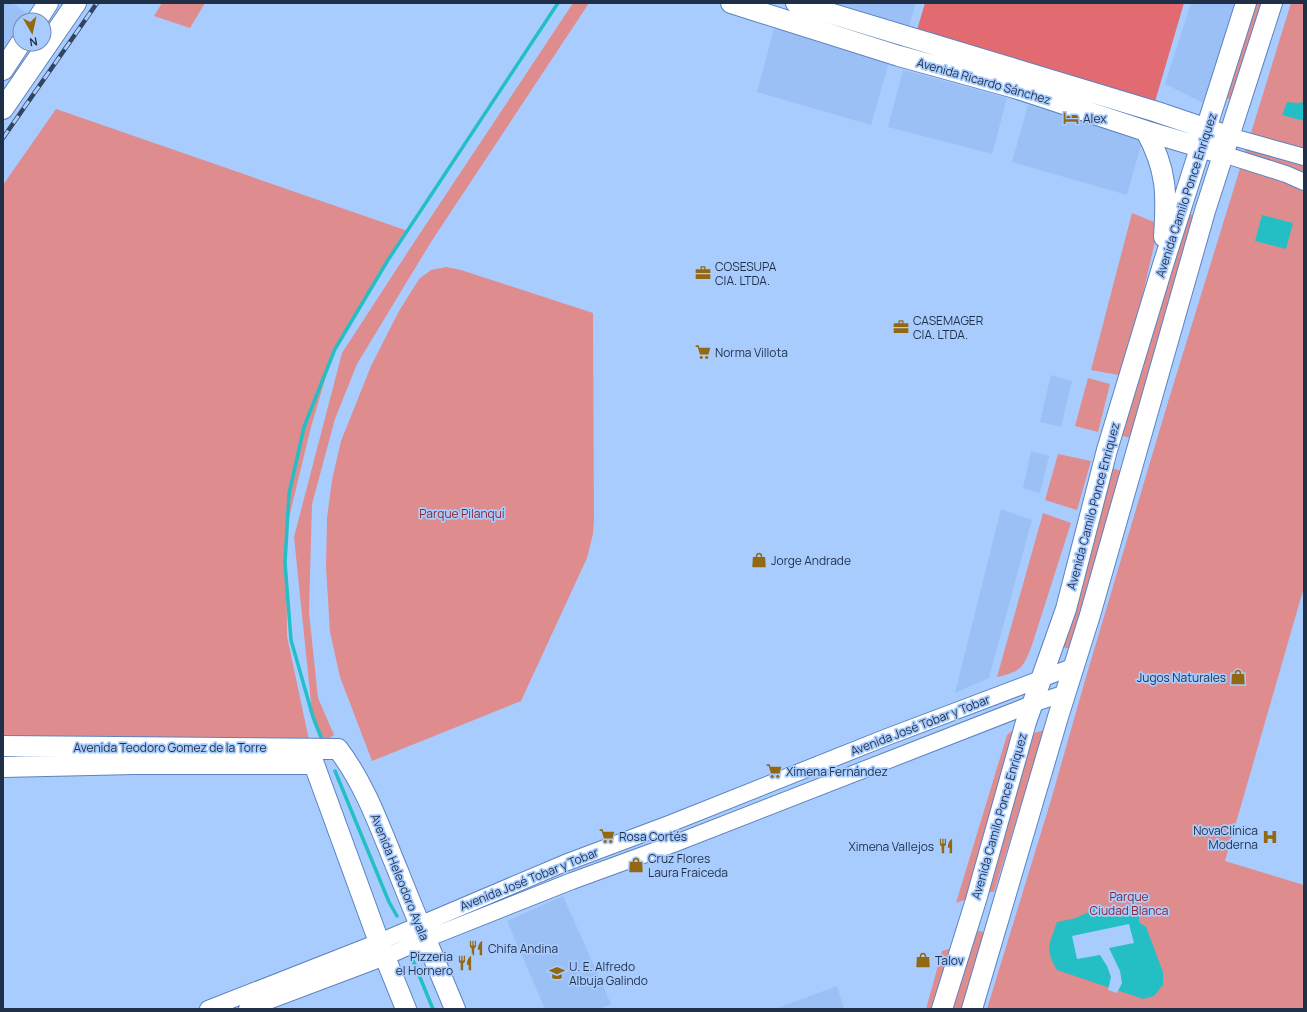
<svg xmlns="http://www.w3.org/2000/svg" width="1307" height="1012" font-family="Manrope,sans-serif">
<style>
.built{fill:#9ac0f6}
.green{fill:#df8c8e}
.forest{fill:#e26b72}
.water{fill:#23bfc4}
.pier{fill:#a9ccfe}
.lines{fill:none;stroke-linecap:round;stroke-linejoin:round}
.stream{stroke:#23bfc4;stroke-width:3.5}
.minor-casing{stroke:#5c83bf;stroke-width:18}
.major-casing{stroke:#5c83bf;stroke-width:22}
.minor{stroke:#fff;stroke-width:16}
.major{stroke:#fff;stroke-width:20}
.rail-casing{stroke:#324461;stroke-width:4.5}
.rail{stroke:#a9ccfe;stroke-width:3;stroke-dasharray:9;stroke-linecap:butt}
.labels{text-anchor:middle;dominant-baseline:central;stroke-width:3.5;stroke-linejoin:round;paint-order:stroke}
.street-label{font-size:12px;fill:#1f2f48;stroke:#a9ccfe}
.poi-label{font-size:12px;fill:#1f2f48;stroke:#a9ccfe;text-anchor:start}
.park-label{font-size:12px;fill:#8f2231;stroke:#a9ccfe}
</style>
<rect width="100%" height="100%" fill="#a9ccfe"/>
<path class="built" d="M 3,3 L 12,3 L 29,15 L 25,20 L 20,20 L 20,28 L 3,52 Z
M 834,3 L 916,3 L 909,26 Z
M 1191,3 L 1236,3 L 1205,104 L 1165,84 Z
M 775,25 L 889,62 L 871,125 L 757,92 Z
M 903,70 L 1007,98 L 992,154 L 888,127 Z
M 1028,105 L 1143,138 L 1127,195 L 1012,162 Z
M 1051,375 L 1072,381 L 1061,427 L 1040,422 Z
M 1031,451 L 1049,456 L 1040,493 L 1023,488 Z
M 1001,509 L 1032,520 L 989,678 L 955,693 Z
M 563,896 L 611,1004 L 598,1009 L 545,1009 L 507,921 Z
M 837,986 L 844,1009 L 775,1009 Z"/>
<path class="green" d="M 162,3 L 205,3 L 190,28 L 154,16 Z
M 573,3 L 589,3 L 431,242 L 357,364 L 335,419 L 312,504 L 309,612 L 318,698 L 334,735 L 322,743 L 313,722 L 294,537 L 342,353 L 409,250 Z
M 1253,3 L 1263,3 L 1233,100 L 1223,97 Z
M 1291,3 L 1304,3 L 1304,587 L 1225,861 L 1304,885 L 1304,1009 L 987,1009 L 1051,800 L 1086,677 L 1168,402 Z
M 56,109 L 408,231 L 334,349 L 311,427 L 286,530 L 287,636 L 309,740 L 3,737 L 3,185 Z
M 1132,213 L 1159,224 L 1124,376 L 1091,370 Z
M 1187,213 L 1198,217 L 1131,438 L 1119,435 Z
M 446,267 L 461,270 L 593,313 L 594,520 L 593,534 L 587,558 L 521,701 L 372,761 L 340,677 L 330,632 L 326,567 L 327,518 L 332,480 L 341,441 L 371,366 L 399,311 L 419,279 L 431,270 Z
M 1088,378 L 1110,384 L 1098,432 L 1075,426 Z
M 1058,454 L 1091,461 L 1077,510 L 1045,500 Z
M 1112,468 L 1122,471 L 1073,649 L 1060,647 Z
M 1043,513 L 1071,523 L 1032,645 C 1023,668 1022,671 997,677 Z
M 1013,730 L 969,898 L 956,903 L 1007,735 Z
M 1044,730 L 994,892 L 984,892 L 1034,733 Z
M 979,931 L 981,931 L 985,934 L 964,1009 L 952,1009 L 976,932 Z
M 954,947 L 935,1009 L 926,1009 L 942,951 Z"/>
<path class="forest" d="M 925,3 L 1184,3 L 1154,105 L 917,30 Z"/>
<path class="water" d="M 1287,102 L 1297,103 L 1304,102 L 1304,121 L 1282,115 Z
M 1262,215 L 1293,223 L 1286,249 L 1255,241 Z
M 1131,905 L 1139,914 L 1139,922 L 1146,927 L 1163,972 L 1163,985 L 1154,996 L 1143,999 L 1057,970 C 1044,949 1050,943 1057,922 L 1076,918 L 1095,909 L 1107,911 Z"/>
<path class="pier" d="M 1129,924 L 1134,943 L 1109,948 L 1120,971 L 1122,983 L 1117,993 L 1108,990 L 1111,977 L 1107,966 L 1100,955 L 1077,959 L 1072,936 Z"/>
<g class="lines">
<path class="stream" d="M 323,742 L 313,717 L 291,640 L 285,563 L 289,494 L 304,427 L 335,349 L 388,260 L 558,3
M 335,771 L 389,902 L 397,916
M 410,953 L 433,1009"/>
<defs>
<path id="minor" d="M 1229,136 L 1304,157
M 1223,154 L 1286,174 L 1304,182
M 208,1009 L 379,942 L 565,863 L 669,824 L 887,737 L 1075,666
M 247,1009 L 385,957 L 426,939 L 572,881 L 676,843 L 1032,704 L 1066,693"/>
<path id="major" d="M 731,3 L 899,56 L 1015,88 L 1146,131 L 1213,151
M 796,3 L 1157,112 L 1219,133
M 37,20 L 48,3
M 3,70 L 20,44
M 3,109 L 76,3
M 1146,131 C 1167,170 1167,194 1164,237
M 3,746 L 338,749 C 366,786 380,828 398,871 C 416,917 436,963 455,1009
M 3,767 L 134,764 L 314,764 L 379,942 L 406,1009
M 942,1009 L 976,900 L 1026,722 L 1066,609 L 1107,450 L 1163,265 L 1246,3
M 972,1009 L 1058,717 L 1090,615 L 1205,211 L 1272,3"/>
</defs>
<use href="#minor" class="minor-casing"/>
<use href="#major" class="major-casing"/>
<use href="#minor" class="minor"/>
<use href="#major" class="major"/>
<defs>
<path id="rail" d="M 3,138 L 97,3"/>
</defs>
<use href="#rail" class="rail-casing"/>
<use href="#rail" class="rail"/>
</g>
<defs>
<symbol id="hotel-bare" viewBox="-9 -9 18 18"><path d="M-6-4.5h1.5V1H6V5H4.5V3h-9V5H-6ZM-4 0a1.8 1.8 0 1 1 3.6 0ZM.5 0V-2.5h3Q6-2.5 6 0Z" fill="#936813" stroke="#a9ccfe" stroke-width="2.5" paint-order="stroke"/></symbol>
<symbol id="office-bare" viewBox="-9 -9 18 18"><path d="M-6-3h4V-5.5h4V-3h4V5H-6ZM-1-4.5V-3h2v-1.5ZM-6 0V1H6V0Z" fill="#936813" stroke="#a9ccfe" stroke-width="2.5" paint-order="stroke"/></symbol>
<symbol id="supermarket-bare" viewBox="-9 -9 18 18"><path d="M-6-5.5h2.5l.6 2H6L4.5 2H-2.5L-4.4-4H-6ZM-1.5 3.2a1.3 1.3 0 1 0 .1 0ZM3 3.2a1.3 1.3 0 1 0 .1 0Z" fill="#936813" stroke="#a9ccfe" stroke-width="2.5" paint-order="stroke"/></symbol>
<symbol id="shop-bare" viewBox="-9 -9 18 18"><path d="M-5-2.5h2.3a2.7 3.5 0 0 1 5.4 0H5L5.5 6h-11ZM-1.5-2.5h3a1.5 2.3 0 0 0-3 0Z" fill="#936813" stroke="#a9ccfe" stroke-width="2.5" paint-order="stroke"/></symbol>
<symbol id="hospital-bare" viewBox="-9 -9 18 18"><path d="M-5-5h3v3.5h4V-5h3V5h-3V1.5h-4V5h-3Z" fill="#936813" stroke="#a9ccfe" stroke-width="2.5" paint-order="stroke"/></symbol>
<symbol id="restaurant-bare" viewBox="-9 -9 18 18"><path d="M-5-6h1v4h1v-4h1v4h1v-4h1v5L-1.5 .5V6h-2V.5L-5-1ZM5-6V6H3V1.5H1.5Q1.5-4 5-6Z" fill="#936813" stroke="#a9ccfe" stroke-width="2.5" paint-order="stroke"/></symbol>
<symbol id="school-bare" viewBox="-9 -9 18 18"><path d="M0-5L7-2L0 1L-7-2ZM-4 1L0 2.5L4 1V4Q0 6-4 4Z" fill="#936813" stroke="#a9ccfe" stroke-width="2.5" paint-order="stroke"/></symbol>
</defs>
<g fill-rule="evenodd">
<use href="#hotel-bare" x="1060" y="107" width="22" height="22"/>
<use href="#office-bare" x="692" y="262" width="22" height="22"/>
<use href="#office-bare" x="890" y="316" width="22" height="22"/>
<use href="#supermarket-bare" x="692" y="341" width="22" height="22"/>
<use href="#shop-bare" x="748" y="549" width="22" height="22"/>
<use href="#shop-bare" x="1227" y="666" width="22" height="22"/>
<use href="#supermarket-bare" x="763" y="760" width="22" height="22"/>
<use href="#supermarket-bare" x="596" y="825" width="22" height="22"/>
<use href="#hospital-bare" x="1259" y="826" width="22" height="22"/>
<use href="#restaurant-bare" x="935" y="835" width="22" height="22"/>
<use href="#shop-bare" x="625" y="854" width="22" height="22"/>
<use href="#restaurant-bare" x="465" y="937" width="22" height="22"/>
<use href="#shop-bare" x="912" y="949" width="22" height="22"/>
<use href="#restaurant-bare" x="454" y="952" width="22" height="22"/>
<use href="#school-bare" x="546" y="962" width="22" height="22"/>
</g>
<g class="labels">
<g class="street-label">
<text transform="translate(984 81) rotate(16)">Avenida Ricardo Sánchez</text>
<text transform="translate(1186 195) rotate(-72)">Avenida Camilo Ponce Enriquez</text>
<text transform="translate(1093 506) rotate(-75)">Avenida Camilo Ponce Enriquez</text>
<text transform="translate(920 725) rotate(-21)">Avenida José Tobar y Tobar</text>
<text x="170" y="747">Avenida Teodoro Gomez de la Torre</text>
<text transform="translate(999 816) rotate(-74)">Avenida Camilo Ponce Enriquez</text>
<text transform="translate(400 877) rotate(68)">Avenida Heleodoro Ayala</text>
<text transform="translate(529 879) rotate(-22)">Avenida José Tobar y Tobar</text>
</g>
<g class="poi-label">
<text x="1083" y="118">Alex</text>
<text x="715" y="266">COSESUPA<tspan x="715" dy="14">CIA. LTDA.</tspan></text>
<text x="913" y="320">CASEMAGER<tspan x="913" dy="14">CIA. LTDA.</tspan></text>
<text x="715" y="352">Norma Villota</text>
<text x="771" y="560">Jorge Andrade</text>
<text x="1226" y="677" text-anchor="end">Jugos Naturales</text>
<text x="786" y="771">Ximena Fernández</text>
<text x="1258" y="830" text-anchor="end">NovaClínica<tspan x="1258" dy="14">Moderna</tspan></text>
<text x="619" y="836">Rosa Cortés</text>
<text x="934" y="846" text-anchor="end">Ximena Vallejos</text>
<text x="648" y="858">Cruz Flores<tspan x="648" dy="14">Laura Fraiceda</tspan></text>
<text x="488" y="948">Chifa Andina</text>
<text x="453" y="956" text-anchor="end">Pizzeria<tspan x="453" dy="14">el Hornero</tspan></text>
<text x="935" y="960">Talov</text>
<text x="569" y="966">U. E. Alfredo<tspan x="569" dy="14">Albuja Galindo</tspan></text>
</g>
<g class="park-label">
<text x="462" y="513">Parque Pilanquí</text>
<text x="1129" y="896">Parque<tspan x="1129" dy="14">Ciudad Blanca</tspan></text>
</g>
</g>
<rect width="1307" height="1012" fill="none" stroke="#1f2f48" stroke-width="8"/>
<g transform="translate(32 32) rotate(171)"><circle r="19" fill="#a9ccfe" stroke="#728db5"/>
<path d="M0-3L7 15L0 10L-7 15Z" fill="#936813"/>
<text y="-6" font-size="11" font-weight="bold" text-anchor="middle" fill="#1f2f48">N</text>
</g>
</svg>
